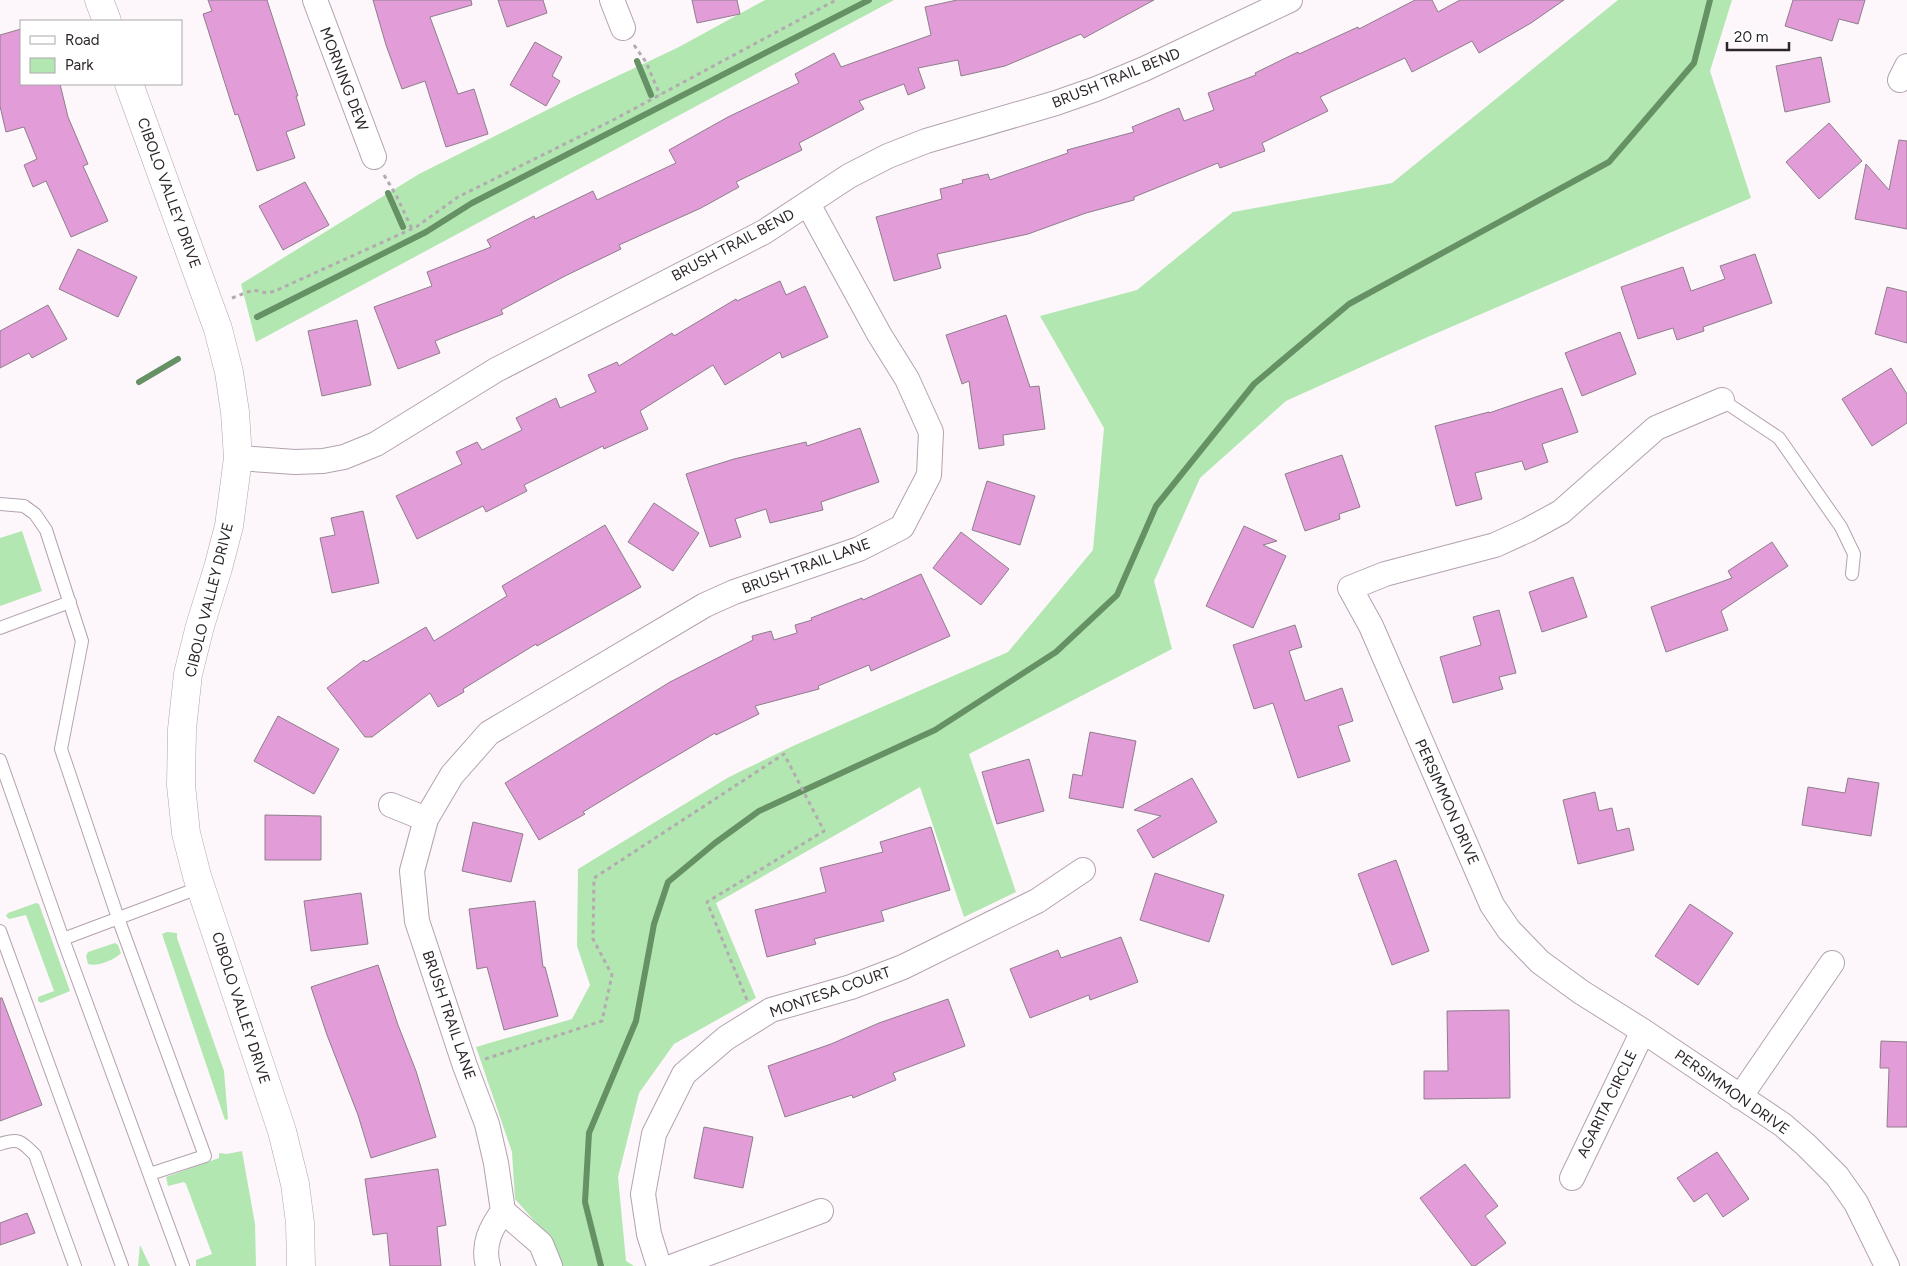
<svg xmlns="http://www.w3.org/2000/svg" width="1907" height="1266" font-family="Figtree,sans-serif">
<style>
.green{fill:#b3e7b1}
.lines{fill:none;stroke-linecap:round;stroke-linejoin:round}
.stream{stroke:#669165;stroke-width:6}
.building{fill:#e29dd8;stroke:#8e7e8b}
.service-casing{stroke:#b3a2b0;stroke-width:14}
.minor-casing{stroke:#b3a2b0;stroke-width:26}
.secondary-casing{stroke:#b3a2b0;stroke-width:29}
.path{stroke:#b2abb0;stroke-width:3;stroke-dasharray:4 4;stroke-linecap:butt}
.service{stroke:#fff;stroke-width:12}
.minor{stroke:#fff;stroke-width:24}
.secondary{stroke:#fff;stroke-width:28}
.labels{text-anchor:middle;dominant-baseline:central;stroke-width:4.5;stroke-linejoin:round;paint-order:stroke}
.street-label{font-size:15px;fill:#2c262b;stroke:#fff}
</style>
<rect width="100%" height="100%" fill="#fdf6fb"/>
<path class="green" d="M 765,0 L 894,0 L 256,342 L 241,284 L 419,174 L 577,95 L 677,48 Z
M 1618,0 L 1732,0 L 1710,71 L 1751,198 L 1423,339 L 1286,401 L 1200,478 L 1154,581 L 1172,649 L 969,754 L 1016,892 L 964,917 L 920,787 L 716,903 L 756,998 L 674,1044 L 639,1093 L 618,1177 L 626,1261 L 634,1266 L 562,1266 L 539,1226 L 515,1199 L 512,1152 L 476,1047 L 572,1019 L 590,985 L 577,946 L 578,869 L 729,777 L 795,745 L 1008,652 L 1093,550 L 1104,428 L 1040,316 L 1137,290 L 1233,212 L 1392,183 Z
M 22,531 L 42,591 L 0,606 L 0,538 Z
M 36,903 L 39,904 L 70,991 L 41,1003 L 38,1001 L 38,997 L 54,991 L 26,915 L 9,919 L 6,916 L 8,913 Z
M 167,932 L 177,933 L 177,938 L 224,1071 L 228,1119 L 225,1120 L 162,934 Z
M 115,943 L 118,945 L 121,953 C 115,960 97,967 88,964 L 86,956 L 88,952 Z
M 242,1151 L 255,1224 L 256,1266 L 196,1266 L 196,1260 L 212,1254 L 186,1184 L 184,1182 L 168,1186 L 166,1177 L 219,1158 L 219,1153 L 227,1154 Z
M 140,1245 L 150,1266 L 138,1266 Z"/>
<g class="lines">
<path class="stream" d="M 637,61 L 651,95
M 388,193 L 403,227
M 257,317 L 426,232 L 472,203 L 869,0
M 139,382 L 178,359
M 601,1266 L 585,1202 L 589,1133 L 636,1021 L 654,924 L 668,882 L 715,843 L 759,811 L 935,730 L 1056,652 L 1117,595 L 1156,506 L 1254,384 L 1349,304 L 1609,162 L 1694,63 L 1710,0"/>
</g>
<path class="building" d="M 208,0 L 267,0 L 298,96 L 296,96 L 305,125 L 286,132 L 295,158 L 257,171 L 238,114 L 235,115 L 203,14 L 212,11 Z
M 373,0 L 471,0 L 472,5 L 430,17 L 458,94 L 474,89 L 488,134 L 446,147 L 425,81 L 402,89 L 386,45 Z
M 498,0 L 543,0 L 547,13 L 507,27 Z
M 692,0 L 737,0 L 740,14 L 697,23 Z
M 957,0 L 1154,0 L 1084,38 L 1081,34 L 1005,66 L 961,76 L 958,60 L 918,68 L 925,88 L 908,95 L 904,84 L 859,101 L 864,109 L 799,143 L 802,150 L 736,182 L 739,187 L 701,208 L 619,245 L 621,249 L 565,276 L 501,310 L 503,314 L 435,341 L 440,353 L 398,369 L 374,307 L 432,286 L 427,272 L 491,247 L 487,240 L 534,216 L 535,219 L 593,191 L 597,200 L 676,163 L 669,150 L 728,117 L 799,83 L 795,74 L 834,53 L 841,67 L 931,35 L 925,7 Z
M 1415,0 L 1432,0 L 1438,12 L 1460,0 L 1564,0 L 1531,23 L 1479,53 L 1472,41 L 1412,72 L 1405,58 L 1320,97 L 1328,111 L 1262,143 L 1265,151 L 1220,168 L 1218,163 L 1134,197 L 1134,200 L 1086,213 L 1028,234 L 937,254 L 941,268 L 894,281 L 876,217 L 942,199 L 940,189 L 963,183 L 962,180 L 988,174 L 990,180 L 1068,153 L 1067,150 L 1134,132 L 1132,127 L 1179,108 L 1184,121 L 1214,110 L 1208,93 L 1256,75 L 1255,73 L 1298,52 L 1299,54 L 1358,27 L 1359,29 Z
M 1793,0 L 1865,0 L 1858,24 L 1839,19 L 1832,41 L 1785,26 Z
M 21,29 L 21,84 L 60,84 L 68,117 L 88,164 L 83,166 L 108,221 L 71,237 L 46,181 L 33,187 L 24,165 L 37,159 L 24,127 L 6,132 L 0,106 L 0,35 Z
M 535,42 L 562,57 L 552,76 L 560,81 L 546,106 L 510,85 Z
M 1821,57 L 1830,102 L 1785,112 L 1776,66 Z
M 1829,123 L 1862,161 L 1819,199 L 1786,162 Z
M 1899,140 L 1907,141 L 1907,229 L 1855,219 L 1866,164 L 1889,190 Z
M 305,182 L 329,225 L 283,250 L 259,206 Z
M 78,249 L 137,277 L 118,317 L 59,289 Z
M 1755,254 L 1772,303 L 1703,327 L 1704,331 L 1677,340 L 1673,328 L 1638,339 L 1621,287 L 1683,267 L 1691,291 L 1725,279 L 1720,266 Z
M 780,281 L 786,295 L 805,286 L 828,337 L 782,358 L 780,352 L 725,385 L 713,365 L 640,411 L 648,429 L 604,449 L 603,446 L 524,485 L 527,491 L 486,512 L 483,506 L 417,539 L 396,496 L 462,464 L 456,452 L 477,442 L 482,450 L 522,430 L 516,418 L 556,398 L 560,408 L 596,392 L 588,375 L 617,362 L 619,366 L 672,333 L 674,336 L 736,299 L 737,301 Z
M 1887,287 L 1907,292 L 1907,343 L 1875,334 Z
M 48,305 L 67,339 L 32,358 L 29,353 L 0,368 L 0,331 Z
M 1006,315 L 1030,387 L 1039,386 L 1045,429 L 1003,435 L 1004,445 L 979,449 L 969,381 L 962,384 L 946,335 Z
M 357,320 L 371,385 L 322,396 L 308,331 Z
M 1620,332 L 1636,374 L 1582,396 L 1565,353 Z
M 1891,368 L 1907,394 L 1907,423 L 1872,446 L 1842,399 Z
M 1562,388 L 1578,432 L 1542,444 L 1548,462 L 1525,470 L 1522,461 L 1475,473 L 1482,499 L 1456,506 L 1435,426 L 1489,412 L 1489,413 Z
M 860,428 L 879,482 L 821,502 L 823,510 L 770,523 L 766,509 L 735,519 L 741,537 L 710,547 L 686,474 L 734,459 L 806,442 L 807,446 Z
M 1342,455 L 1360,507 L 1339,514 L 1340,519 L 1305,531 L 1285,474 Z
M 987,481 L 1035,496 L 1020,545 L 972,530 Z
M 654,503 L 699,533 L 673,571 L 628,542 Z
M 363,511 L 379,583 L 332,593 L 320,538 L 335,535 L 331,518 Z
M 605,525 L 641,587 L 537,646 L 536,644 L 463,689 L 464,692 L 438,707 L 430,693 L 372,737 L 365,737 L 327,688 L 364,660 L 366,662 L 426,627 L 434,641 L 507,596 L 502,586 Z
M 1244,526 L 1277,541 L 1263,545 L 1286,556 L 1253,628 L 1206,606 Z
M 961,532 L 1009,569 L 981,605 L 933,568 Z
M 1772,542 L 1788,566 L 1721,611 L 1728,630 L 1666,652 L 1651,607 L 1732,578 L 1728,571 Z
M 921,574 L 950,636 L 871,671 L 869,665 L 818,686 L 819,689 L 755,706 L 759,714 L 716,735 L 715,733 L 639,778 L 583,812 L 585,814 L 539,840 L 505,783 L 670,682 L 753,640 L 752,636 L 771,631 L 774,640 L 797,633 L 795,625 L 812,620 L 811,618 L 862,598 L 863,600 Z
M 1573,577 L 1587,617 L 1542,632 L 1529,592 Z
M 1499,610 L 1516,673 L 1499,677 L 1503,689 L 1453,703 L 1440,657 L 1481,645 L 1473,617 Z
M 1295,625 L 1302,647 L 1289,651 L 1305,701 L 1342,688 L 1353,721 L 1338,726 L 1350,761 L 1298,778 L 1273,703 L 1254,709 L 1233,645 Z
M 278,716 L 339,749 L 314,794 L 254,761 Z
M 1090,732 L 1136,741 L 1123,808 L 1069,798 L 1073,774 L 1082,776 Z
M 1029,759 L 1044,811 L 997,824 L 982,772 Z
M 1192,778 L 1217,822 L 1153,858 L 1137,830 L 1161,816 L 1134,810 Z
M 1848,778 L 1879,783 L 1871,836 L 1802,825 L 1808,787 L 1845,793 Z
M 1595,792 L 1599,811 L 1612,808 L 1617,831 L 1629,828 L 1634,850 L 1578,864 L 1563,800 Z
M 265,815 L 321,816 L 321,860 L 265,860 Z
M 473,822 L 523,834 L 511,882 L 462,871 Z
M 931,827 L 950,890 L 881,911 L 884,921 L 814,939 L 816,944 L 767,957 L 755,910 L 826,892 L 820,868 L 883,852 L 880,842 Z
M 1396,860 L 1429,951 L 1392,965 L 1358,874 Z
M 1155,873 L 1224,895 L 1209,942 L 1140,920 Z
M 361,893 L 368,944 L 311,951 L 304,901 Z
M 535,901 L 543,967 L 545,967 L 558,1016 L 504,1030 L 487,967 L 477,969 L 469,909 Z
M 1690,904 L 1733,933 L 1698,985 L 1655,956 Z
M 1121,937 L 1138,982 L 1090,1000 L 1089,995 L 1030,1018 L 1010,969 L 1058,950 L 1061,958 Z
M 378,965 L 398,1025 L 416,1071 L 436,1137 L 371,1158 L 358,1115 L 327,1035 L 311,987 Z
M 0,998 L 2,998 L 42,1105 L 0,1121 Z
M 948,999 L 965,1046 L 893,1073 L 896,1080 L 853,1098 L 852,1095 L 785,1117 L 768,1066 L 831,1044 L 879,1023 Z
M 1509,1010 L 1510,1098 L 1424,1099 L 1424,1071 L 1448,1071 L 1447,1011 Z
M 1881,1041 L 1907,1042 L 1907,1127 L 1887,1127 L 1889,1068 L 1880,1068 Z
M 704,1127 L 753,1137 L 743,1188 L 694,1178 Z
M 1717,1152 L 1749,1199 L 1723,1217 L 1707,1193 L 1694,1202 L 1677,1178 Z
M 1465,1164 L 1498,1206 L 1485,1216 L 1506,1243 L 1475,1266 L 1472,1266 L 1420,1198 Z
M 438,1169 L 446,1225 L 437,1227 L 441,1266 L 390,1266 L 387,1233 L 373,1235 L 365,1179 Z
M 27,1213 L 35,1233 L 0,1245 L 0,1223 Z"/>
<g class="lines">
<defs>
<path id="service" d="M 1722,400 L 1779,438 L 1841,527 L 1854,554 L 1852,574
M 0,504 L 24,506 L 35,514 L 46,530 L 82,641 L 61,749 L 118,918 L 205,1156 L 150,1174
M 0,628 L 70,602
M 0,760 L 63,939 L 183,1266
M 0,931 L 122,1266
M 63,939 L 201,887
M 0,1144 C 19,1137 22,1142 35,1155 L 75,1266"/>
<path id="minor" d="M 315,0 L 374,157
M 612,0 L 623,28
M 1900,80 L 1907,66
M 1722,400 L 1656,428 L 1561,512 L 1528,530 L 1495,545 L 1385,574 L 1350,588 L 1371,626 L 1492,905 L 1509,930 L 1540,962 L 1581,992 L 1643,1031 L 1783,1125 L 1806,1145 L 1837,1176 L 1856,1203 L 1887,1266
M 238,458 L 295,462 L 323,461 L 344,457 L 376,444 L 496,370 L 764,232 L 849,176 L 888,156 L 926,141 L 1056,103 L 1096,89 L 1144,69 L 1290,0
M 391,805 L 426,819
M 1740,1097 L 1832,963
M 1572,1178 L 1643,1031
M 488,1266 C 482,1244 491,1228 503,1211
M 550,1266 L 541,1244 L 503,1211 L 496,1163 L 487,1124 L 465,1066 L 417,921 L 412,871 L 426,819 L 452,775 L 489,733 L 705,605 L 734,592 L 859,549 L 902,527 L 929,475 L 931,432 L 907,379 L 879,334 L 808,204
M 659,1266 L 649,1234 L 643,1194 L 654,1134 L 684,1074 L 726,1038 L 771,1010 L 851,987 L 903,967 L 1037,901 L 1083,870
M 674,1266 L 821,1211"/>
<path id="secondary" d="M 99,0 L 107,21
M 129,84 L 218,329 L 229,372 L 235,412 L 238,458 L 229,526 L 218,568 L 200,626 L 188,674 L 182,729 L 181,785 L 186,833 L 197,876 L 282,1131 L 295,1184 L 300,1223 L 301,1266"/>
</defs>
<use href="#service" class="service-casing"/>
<use href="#minor" class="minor-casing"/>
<use href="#secondary" class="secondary-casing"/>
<path class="path" d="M 634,45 L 646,62 L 660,95
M 384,175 L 396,195 L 412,229
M 232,298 L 253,290 L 267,293 L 275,291 L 416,227 L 458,197 L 615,119 L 836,0
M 485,1059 L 602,1021 L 612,975 L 593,939 L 594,878 L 784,754 L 824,831 L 707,902 L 747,1000"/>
<use href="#service" class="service"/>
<use href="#minor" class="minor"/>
<use href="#secondary" class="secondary"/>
</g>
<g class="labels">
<g class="street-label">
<text transform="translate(1116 78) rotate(-22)">BRUSH TRAIL BEND</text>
<text transform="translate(344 79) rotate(69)">MORNING DEW</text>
<text transform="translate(169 193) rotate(70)">CIBOLO VALLEY DRIVE</text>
<text transform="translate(733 245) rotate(-28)">BRUSH TRAIL BEND</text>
<text transform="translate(806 566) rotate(-20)">BRUSH TRAIL LANE</text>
<text transform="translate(209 600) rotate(-76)">CIBOLO VALLEY DRIVE</text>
<text transform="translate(1447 802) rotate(66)">PERSIMMON DRIVE</text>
<text transform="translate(830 992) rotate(-19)">MONTESA COURT</text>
<text transform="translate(241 1008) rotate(72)">CIBOLO VALLEY DRIVE</text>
<text transform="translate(449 1015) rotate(71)">BRUSH TRAIL LANE</text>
<text transform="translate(1732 1092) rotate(35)">PERSIMMON DRIVE</text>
<text transform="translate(1607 1104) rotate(-64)">AGARITA CIRCLE</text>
</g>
</g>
<rect x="20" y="20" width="162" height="65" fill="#ffffff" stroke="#aba8aa"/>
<rect x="30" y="36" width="25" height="8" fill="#ffffff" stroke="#aba8aa"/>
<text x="65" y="45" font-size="15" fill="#2c262b">Road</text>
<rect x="30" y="58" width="25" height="15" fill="#b3e7b1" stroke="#aba8aa"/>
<text x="65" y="70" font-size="15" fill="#2c262b">Park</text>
<path d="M1727 42v8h62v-8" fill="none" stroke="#2c262b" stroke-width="2.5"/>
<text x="1734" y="42" font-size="15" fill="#2c262b" stroke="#ffffff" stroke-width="4" paint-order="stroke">20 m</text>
</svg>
